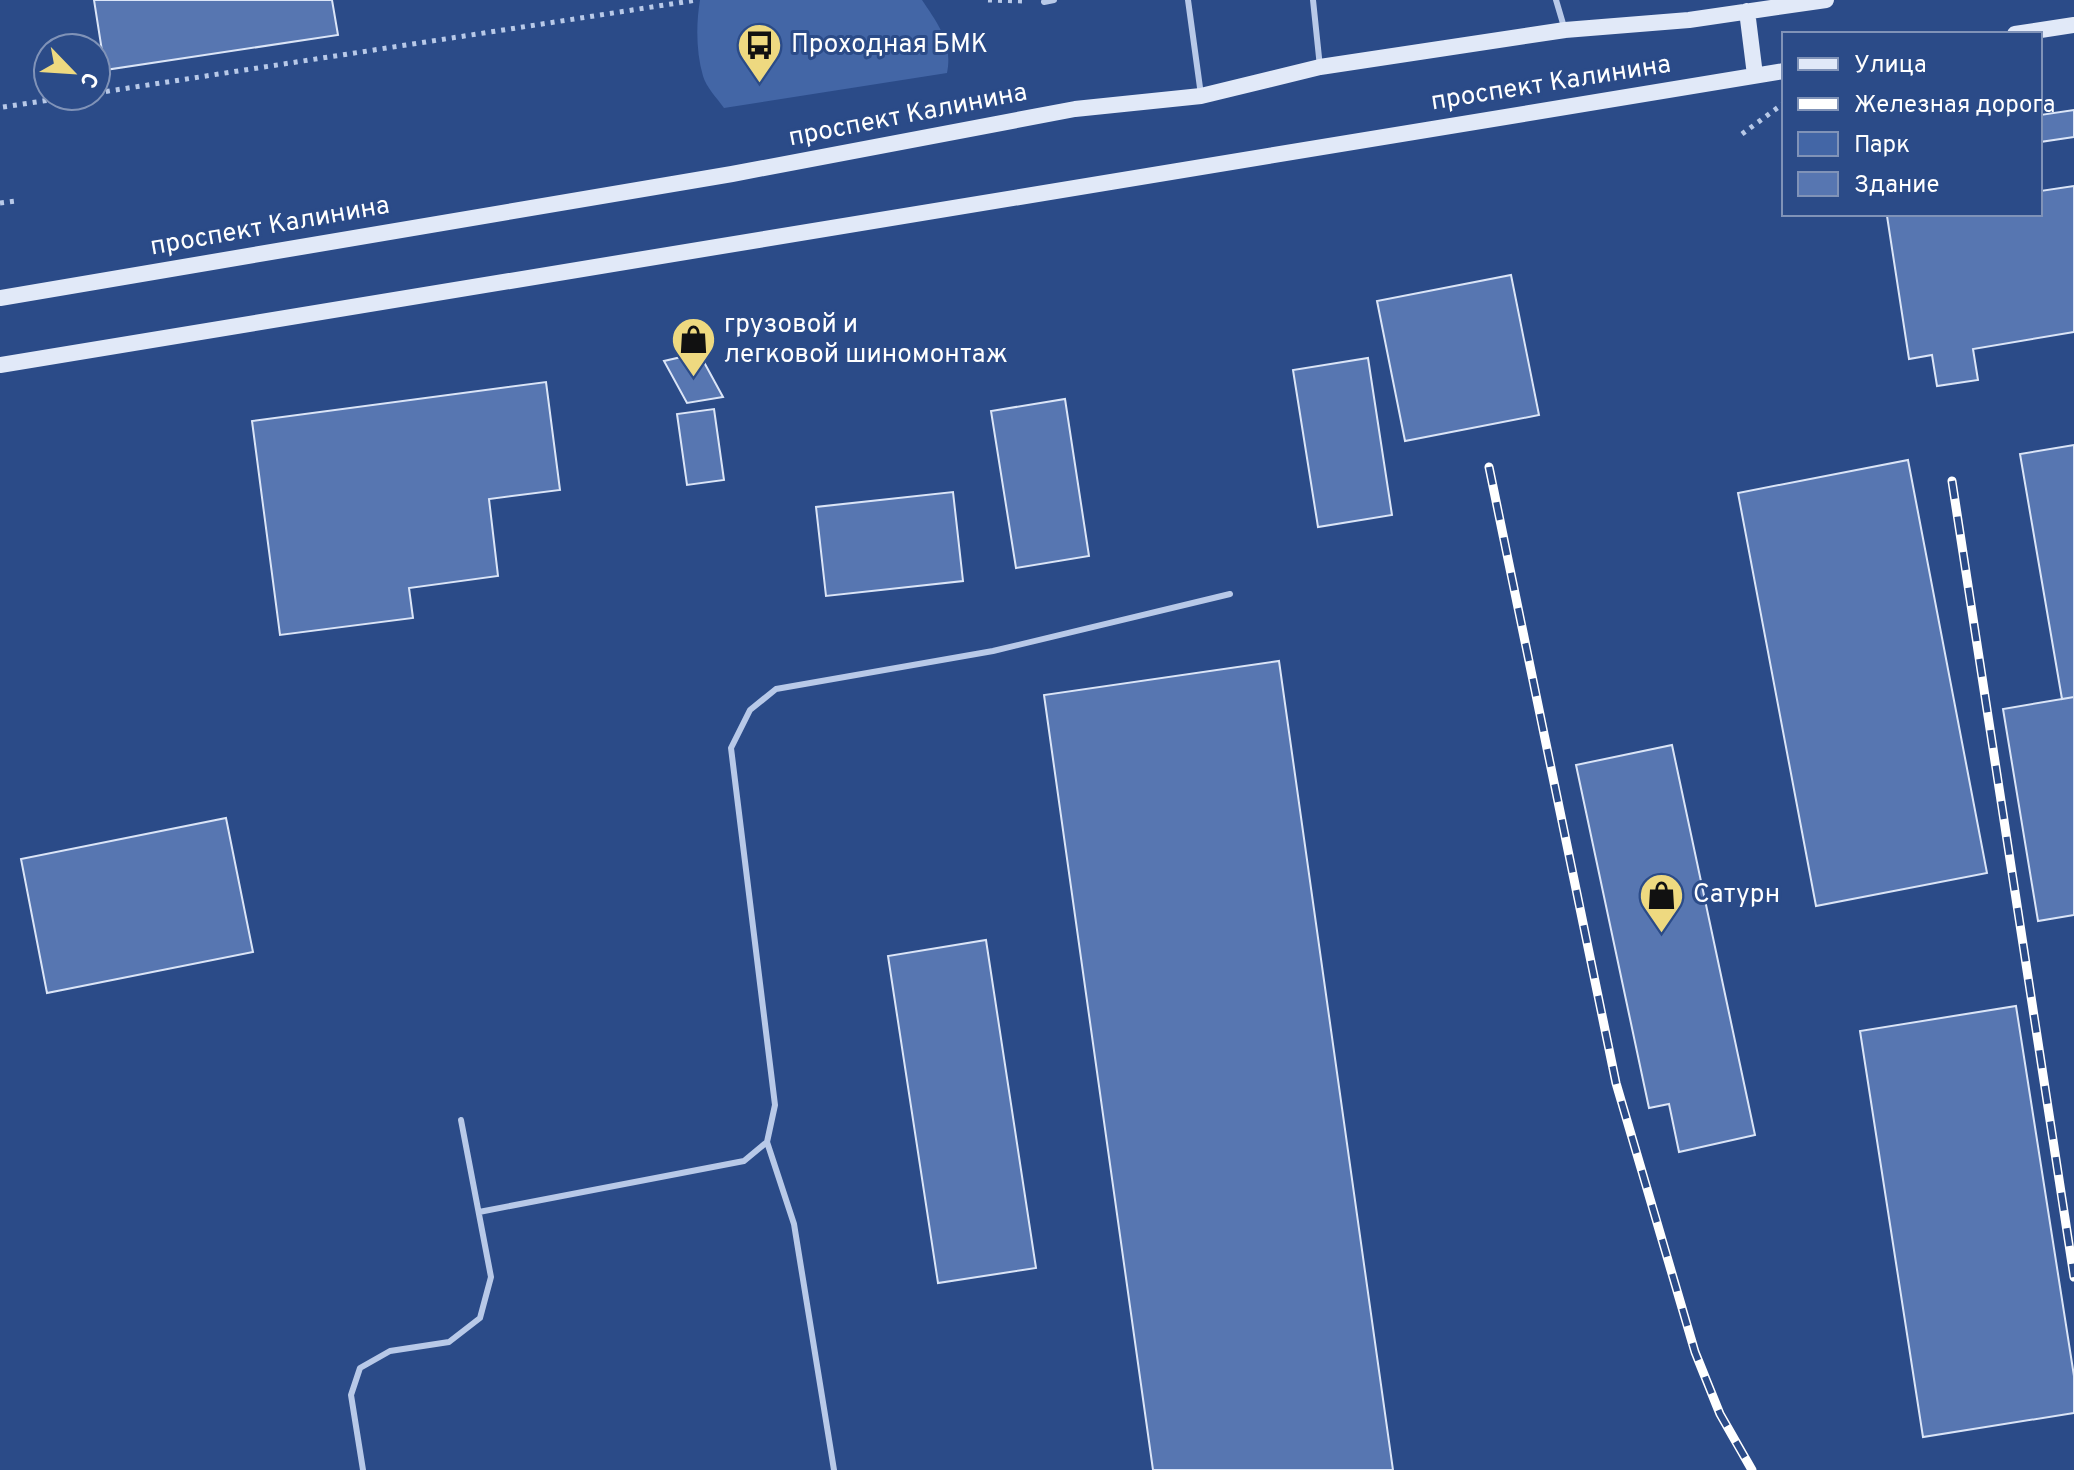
<svg xmlns="http://www.w3.org/2000/svg" width="2074" height="1470" font-family="Overpass,sans-serif">
<style>
.green{fill:#4366a6}
.building{fill:#5776b1;stroke:#dbe5f7;stroke-width:2}
.lines{fill:none;stroke-linecap:round;stroke-linejoin:round}
.path{stroke:#b8c9e8;stroke-width:5;stroke-dasharray:4 6;stroke-linecap:butt}
.lane{stroke:#b8c9e8;stroke-width:6}
.secondary{stroke:#e1e9f8;stroke-width:16}
.rail-casing{stroke:#fff;stroke-width:9}
.rail{stroke:#2b4b88;stroke-width:6;stroke-dasharray:18;stroke-linecap:butt}
.labels{text-anchor:middle;dominant-baseline:central;stroke-width:6;stroke-linejoin:round;paint-order:stroke}
.poi-label{font-size:26px;fill:#fff;stroke:#2b4b88;text-anchor:start}
.street-label{font-size:26px;fill:#fff;stroke:#2b4b88}
</style>
<rect width="100%" height="100%" fill="#2b4b88"/>
<path class="green" d="M 700,0 L 922,0 C 938,24 953,43 947,73 L 724,108 C 717,98 706,87 703,76 C 696,52 696,24 700,0 Z"/>
<path class="building" d="M 94,0 L 332,0 L 338,35 L 105,70 Z
M 2074,110 L 2074,137 L 2040,142 L 2040,115 Z
M 2074,186 L 2074,332 L 1973,349 L 1978,380 L 1937,386 L 1932,355 L 1909,359 L 1887,216 L 2040,214 L 2040,191 Z
M 1511,275 L 1539,415 L 1405,441 L 1377,301 Z
M 699,353 L 723,397 L 687,403 L 664,361 Z
M 1368,358 L 1392,515 L 1318,527 L 1293,370 Z
M 546,382 L 560,490 L 489,499 L 498,576 L 409,588 L 413,618 L 280,635 L 252,421 Z
M 1065,399 L 1089,556 L 1016,568 L 991,411 Z
M 714,409 L 724,480 L 687,485 L 677,414 Z
M 2074,445 L 2074,697 L 2062,699 L 2020,454 Z
M 1908,460 L 1987,873 L 1816,906 L 1738,493 Z
M 953,492 L 963,581 L 826,596 L 816,507 Z
M 1279,661 L 1393,1470 L 1153,1470 L 1044,695 Z
M 2074,697 L 2074,915 L 2038,921 L 2003,709 Z
M 1672,745 L 1755,1135 L 1679,1152 L 1669,1104 L 1649,1108 L 1576,765 Z
M 226,818 L 253,952 L 47,993 L 21,859 Z
M 986,940 L 1036,1268 L 938,1283 L 888,956 Z
M 2016,1006 L 2074,1376 L 2074,1413 L 1923,1437 L 1860,1031 Z"/>
<g class="lines">
<path class="path" d="M 988,0 L 1023,1
M 96,93 L 697,0
M 3,107 L 76,96
M 1742,134 L 1784,103
M 0,203 L 16,201"/>
<path class="lane" d="M 1188,0 L 1201,95
M 1313,0 L 1320,67
M 1556,0 L 1564,27
M 1044,2 L 1054,0
M 767,1142 L 794,1224 L 834,1470
M 479,1212 L 744,1161 L 767,1142 L 775,1105 L 731,748 L 750,710 L 776,689 L 993,651 L 1230,594
M 363,1470 L 351,1395 L 360,1368 L 390,1351 L 449,1342 L 480,1318 L 491,1277 L 461,1120"/>
<path class="secondary" d="M 1747,11 L 1755,75
M 2015,34 L 2074,25
M 0,298 L 732,174 L 1075,109 L 1201,96 L 1320,67 L 1565,30 L 1689,20 L 1826,0
M 0,365 L 1784,71"/>
<defs>
<path id="rail" d="M 1489,467 L 1616,1083 L 1695,1352 L 1720,1414 L 1752,1470
M 1952,481 L 2074,1277"/>
</defs>
<use href="#rail" class="rail-casing"/>
<use href="#rail" class="rail"/>
</g>
<defs>
<symbol id="bus-pin" viewBox="-11 -11 22 30"><path d="M0 17L-7.5 6A9.5 9.5 0 1 1 7.5 6Z" fill="#eed980" stroke="#2b4b88"/><path d="M-5-6H5V4H4V6H2V4H-2V6H-4V4H-5ZM-3.5-4V0h7V-4ZM-3.5 1.2v1.5H-2V1.2ZM2 1.2v1.5H3.5V1.2Z" fill="#111"/></symbol>
<symbol id="shop-pin" viewBox="-11 -11 22 30"><path d="M0 17L-7.5 6A9.5 9.5 0 1 1 7.5 6Z" fill="#eed980" stroke="#2b4b88"/><path d="M-5-2.5h2.3a2.7 3.5 0 0 1 5.4 0H5L5.5 6h-11ZM-1.5-2.5h3a1.5 2.3 0 0 0-3 0Z" fill="#111"/></symbol>
</defs>
<g fill-rule="evenodd">
<use href="#bus-pin" x="734" y="20" width="51" height="69"/>
<use href="#shop-pin" x="668" y="314" width="51" height="69"/>
<use href="#shop-pin" x="1636" y="870" width="51" height="69"/>
</g>
<g class="labels">
<g class="poi-label">
<text x="791" y="45">Проходная БМК</text>
<text x="724" y="325">грузовой и<tspan x="724" dy="30">легковой шиномонтаж</tspan></text>
<text x="1693" y="895">Сатурн</text>
</g>
<g class="street-label">
<text transform="translate(1551 84) rotate(-9)">проспект Калинина</text>
<text transform="translate(908 116) rotate(-11)">проспект Калинина</text>
<text transform="translate(270 227) rotate(-10)">проспект Калинина</text>
</g>
</g>
<rect x="1782" y="32" width="260" height="184" fill="#2b4b88" stroke="#8093b8" stroke-width="2"/>
<rect x="1798" y="58" width="40" height="12" fill="#e1e9f8" stroke="#8093b8" stroke-width="2"/>
<text x="1854" y="72" font-size="24" fill="#ffffff">Улица</text>
<rect x="1798" y="98" width="40" height="12" fill="#ffffff" stroke="#8093b8" stroke-width="2"/>
<text x="1854" y="112" font-size="24" fill="#ffffff">Железная дорога</text>
<rect x="1798" y="132" width="40" height="24" fill="#4366a6" stroke="#8093b8" stroke-width="2"/>
<text x="1854" y="152" font-size="24" fill="#ffffff">Парк</text>
<rect x="1798" y="172" width="40" height="24" fill="#5776b1" stroke="#8093b8" stroke-width="2"/>
<text x="1854" y="192" font-size="24" fill="#ffffff">Здание</text>
<g transform="translate(72 72) rotate(115)"><circle r="38" fill="#2b4b88" stroke="#8093b8" stroke-width="2"/>
<path d="M0-6L14 30L0 20L-14 30Z" fill="#eed980"/>
<text y="-12" font-size="22" font-weight="bold" text-anchor="middle" fill="#ffffff">С</text>
</g>
</svg>
